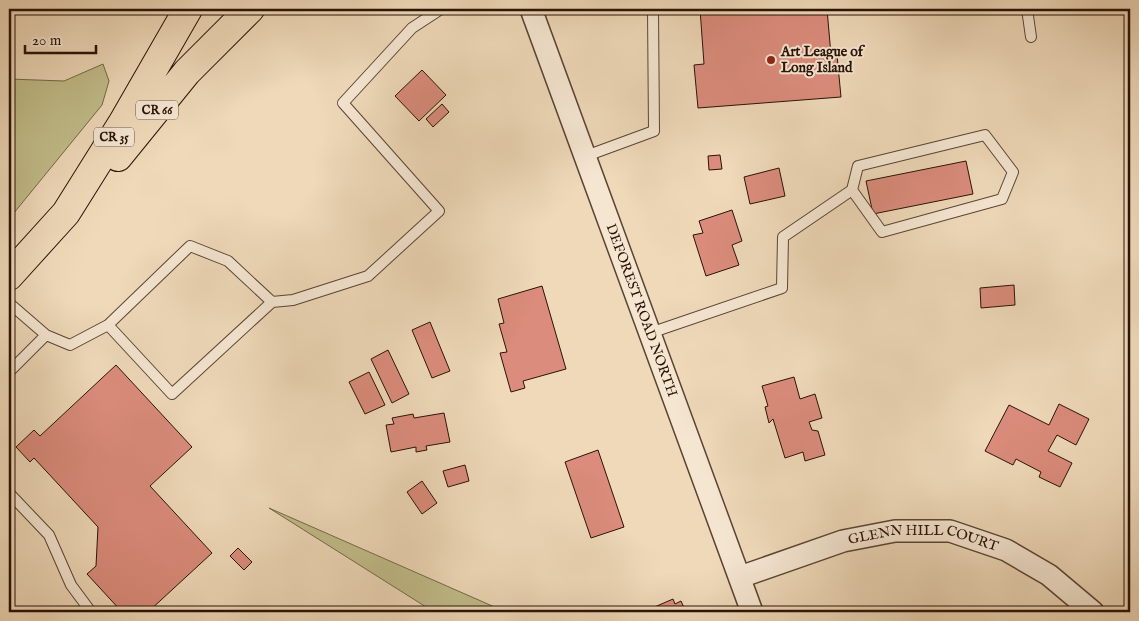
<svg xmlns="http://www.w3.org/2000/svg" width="1139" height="621" font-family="'IM FELL English',serif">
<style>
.green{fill:#c1bd8a;stroke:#756848}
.building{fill:#db8c7c;stroke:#291206}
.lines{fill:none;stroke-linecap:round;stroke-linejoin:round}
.service-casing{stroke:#5a4433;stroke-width:12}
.minor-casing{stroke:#5a4433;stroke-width:24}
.primary-casing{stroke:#291206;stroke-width:30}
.service{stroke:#f5e6d2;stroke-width:10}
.minor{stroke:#f5e6d2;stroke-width:21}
.primary{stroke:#efd9b9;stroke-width:28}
.poi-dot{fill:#8f2418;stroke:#f5e6d2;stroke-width:2}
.labels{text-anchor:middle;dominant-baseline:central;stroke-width:4;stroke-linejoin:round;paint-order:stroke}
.shield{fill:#f5e6d2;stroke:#665243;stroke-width:1}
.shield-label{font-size:12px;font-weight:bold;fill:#291206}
.poi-label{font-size:14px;font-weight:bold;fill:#291206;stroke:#f5e6d2;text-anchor:start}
.street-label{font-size:14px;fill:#291206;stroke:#f5e6d2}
</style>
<rect width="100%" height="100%" fill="#efd9b9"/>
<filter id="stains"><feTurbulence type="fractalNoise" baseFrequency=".004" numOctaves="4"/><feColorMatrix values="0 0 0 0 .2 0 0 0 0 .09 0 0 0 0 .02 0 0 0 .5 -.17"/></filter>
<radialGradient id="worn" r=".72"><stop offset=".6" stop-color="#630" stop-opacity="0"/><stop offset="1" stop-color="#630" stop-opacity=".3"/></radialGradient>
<path class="green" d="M 103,64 L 109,81 L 102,105 L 9,219 L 9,79 L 64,81 Z
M 269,508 L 506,612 L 434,612 Z"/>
<path class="building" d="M 700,9 L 827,9 L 831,55 L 837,55 L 841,97 L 698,108 L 694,65 L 704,64 Z
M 422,70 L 446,95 L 419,121 L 395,96 Z
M 442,104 L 449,112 L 433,127 L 426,119 Z
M 720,155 L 722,169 L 709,170 L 708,156 Z
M 966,161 L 973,194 L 873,214 L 866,181 Z
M 779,168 L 785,196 L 750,204 L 744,177 Z
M 732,210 L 742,241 L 732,245 L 739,265 L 706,276 L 693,235 L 703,233 L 699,221 Z
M 1014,285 L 1015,305 L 981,308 L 980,288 Z
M 542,286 L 566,369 L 523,381 L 525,388 L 511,392 L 500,353 L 507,352 L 499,324 L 504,323 L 498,299 Z
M 430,322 L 450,371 L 432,378 L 412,330 Z
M 388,350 L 409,394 L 392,403 L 371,359 Z
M 116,365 L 192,447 L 150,486 L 212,553 L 148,612 L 122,612 L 87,574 L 96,566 L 98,527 L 34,458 L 30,462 L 16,447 L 34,430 L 40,436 Z
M 369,372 L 385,405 L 365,414 L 349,382 Z
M 794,377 L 800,399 L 815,394 L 822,418 L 809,422 L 812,430 L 818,431 L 825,455 L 805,461 L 803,452 L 785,458 L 773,419 L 769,423 L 765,407 L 768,406 L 762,386 Z
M 1059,404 L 1089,419 L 1076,445 L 1057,435 L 1048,451 L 1072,463 L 1060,487 L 1039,477 L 1041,472 L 1016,459 L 1013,465 L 985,451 L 1009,405 L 1049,425 Z
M 444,413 L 450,442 L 426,446 L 427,450 L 416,452 L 416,447 L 391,452 L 386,425 L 394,424 L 392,418 L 413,414 L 414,418 Z
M 598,450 L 624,527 L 591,538 L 565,462 Z
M 465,465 L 469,481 L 448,487 L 443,471 Z
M 422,481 L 437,503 L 422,514 L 407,492 Z
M 238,548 L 252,562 L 244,570 L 230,556 Z
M 673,599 L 675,604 L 681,601 L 686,612 L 643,612 Z"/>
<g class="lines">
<defs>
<path id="service" d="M 1027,9 L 1031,37
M 586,156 L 654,131 L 653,9
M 9,303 L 46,335 L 70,345 L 108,325 L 190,246 L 228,261 L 272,302 L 293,300 L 368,276 L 439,211 L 343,103 L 412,28 L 441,9
M 108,325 L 172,394 L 272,302
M 650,333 L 782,288 L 783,237 L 852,190 L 858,166 L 985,135 L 1013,172 L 1002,199 L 882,232 L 852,190
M 9,372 L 46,335
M 9,493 L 49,535 L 71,585 L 91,612"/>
<g id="minor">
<path id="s1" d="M 531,9 L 752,612"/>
<path id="s2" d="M 740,577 L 843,541 L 895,531 L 950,531 L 1006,550 L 1049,575 L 1093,612"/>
</g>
<path id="primary" d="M 118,157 L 187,72 L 250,9
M 9,276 L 66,213 L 123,122 L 188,9"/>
</defs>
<use href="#service" class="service-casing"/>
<use href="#minor" class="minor-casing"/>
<use href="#primary" class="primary-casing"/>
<use href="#service" class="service"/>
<use href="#minor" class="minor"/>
<use href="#primary" class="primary"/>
</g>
<circle class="poi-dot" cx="771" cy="60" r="5"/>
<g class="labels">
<g class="shield">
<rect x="136" y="100.5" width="42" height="19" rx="4"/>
<rect x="94" y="127.5" width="40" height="19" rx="4"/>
</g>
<g class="shield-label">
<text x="157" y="110">CR 66</text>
<text x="114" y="137">CR 35</text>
</g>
<g class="poi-label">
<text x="781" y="52">Art League of<tspan x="781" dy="16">Long Island</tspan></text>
</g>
<g class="street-label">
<text stroke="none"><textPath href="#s1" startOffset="321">DEFOREST ROAD NORTH</textPath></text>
<text stroke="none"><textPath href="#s2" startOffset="191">GLENN HILL COURT</textPath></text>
</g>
</g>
<rect width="1139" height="621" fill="none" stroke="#efd9b9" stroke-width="30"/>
<rect x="10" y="10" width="1119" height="601" fill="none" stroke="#291206" stroke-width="2.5"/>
<rect x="15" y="15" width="1109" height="591" fill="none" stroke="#291206"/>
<path d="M25 45v8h71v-8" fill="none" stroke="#291206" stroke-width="2.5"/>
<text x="32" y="45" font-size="15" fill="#291206" stroke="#f5e6d2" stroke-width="4" paint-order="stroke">20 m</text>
<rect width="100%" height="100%" filter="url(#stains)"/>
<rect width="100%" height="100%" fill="url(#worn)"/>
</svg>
